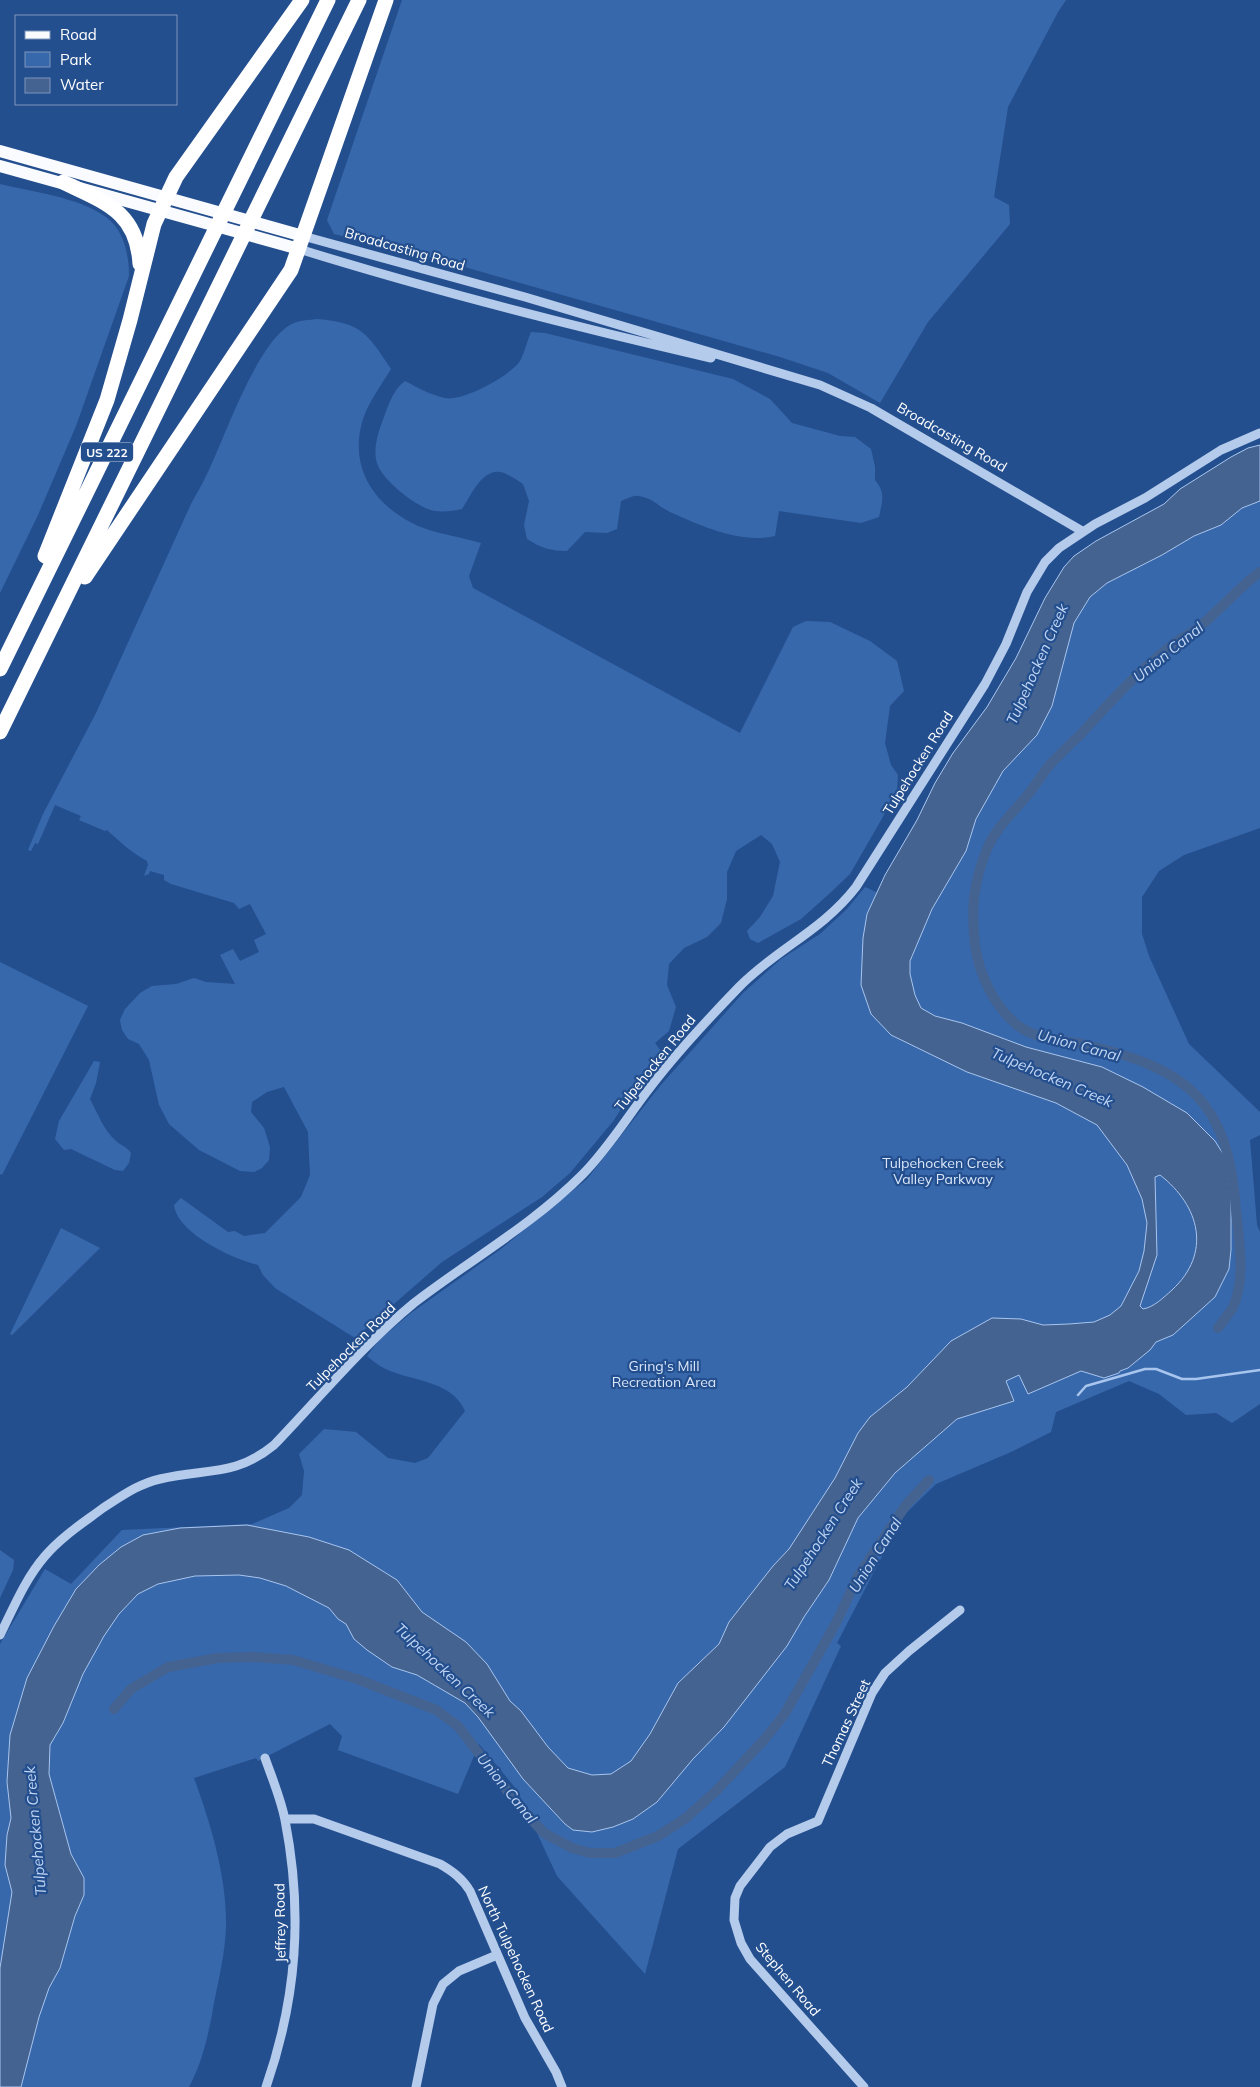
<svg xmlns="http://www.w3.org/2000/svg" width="1260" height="2087" font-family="Mulish,sans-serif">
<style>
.green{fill:#3868ac}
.water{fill:#446391;stroke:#a8c5ed;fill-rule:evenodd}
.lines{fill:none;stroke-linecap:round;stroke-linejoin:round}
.stream{stroke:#a8c5ed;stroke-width:2.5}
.canal{stroke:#446391;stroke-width:10}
.minor{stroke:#b4cbec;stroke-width:9}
.major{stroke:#f9fbff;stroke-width:12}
.highway{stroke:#fff;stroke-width:15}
.labels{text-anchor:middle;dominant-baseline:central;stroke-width:4.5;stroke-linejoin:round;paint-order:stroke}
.shield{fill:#244f8f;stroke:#bdcadd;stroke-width:1}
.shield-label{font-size:12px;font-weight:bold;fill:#fff}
.street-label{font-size:14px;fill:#fff;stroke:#244f8f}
.park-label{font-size:14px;fill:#d9e6f9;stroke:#244f8f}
.water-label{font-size:15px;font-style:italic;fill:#c0d5f3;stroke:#244f8f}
</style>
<rect width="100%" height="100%" fill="#244f8f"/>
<path class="green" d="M 402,0 L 1066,0 L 1058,12 L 1008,107 L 994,197 L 1009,205 L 1010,224 L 928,322 L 880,403 L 828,373 L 780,357 L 440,260 L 334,234 L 327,220 Z
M 0,184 C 33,192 78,197 106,217 C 124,230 129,255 129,276 L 76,426 L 38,515 L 0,593 Z
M 317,319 C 362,323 367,333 391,369 C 382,384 369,401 363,419 C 348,467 374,506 418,526 C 437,534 461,537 481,543 L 469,576 L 473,588 L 740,733 L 793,627 L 806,621 L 830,622 L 870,641 L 897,661 L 904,691 L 890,706 L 885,743 L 891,765 L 898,775 L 897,791 L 880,822 L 850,874 L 829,894 L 801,919 L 758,943 L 750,939 L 747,931 L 760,917 L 773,896 L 780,862 L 772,844 L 761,835 L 736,851 L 727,872 L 727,899 L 721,923 L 707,937 L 684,948 L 669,964 L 667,985 L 676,1007 L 669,1031 L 655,1043 L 664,1055 L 632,1092 L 614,1120 L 570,1173 L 542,1197 L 442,1262 L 355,1338 L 275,1288 L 263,1275 L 258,1265 C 233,1259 177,1233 174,1205 L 181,1198 L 228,1232 L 235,1231 L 244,1236 L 265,1233 L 301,1197 L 310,1175 L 308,1132 L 284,1087 L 267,1092 L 252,1102 L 251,1112 L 264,1128 L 270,1147 L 269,1160 L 262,1168 L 254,1172 L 240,1171 L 199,1150 L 169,1124 L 159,1105 L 149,1060 L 139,1044 L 128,1039 L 122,1030 L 120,1020 L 125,1009 L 140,993 L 152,986 L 176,984 L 194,978 L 206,982 L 235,984 L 220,955 L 233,949 L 240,961 L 259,952 L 254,940 L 266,934 L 250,904 L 239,909 L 234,903 L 171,884 L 164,880 L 164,875 L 150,871 L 149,874 L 144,876 L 148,865 L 147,861 C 132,853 119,841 107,830 L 105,831 L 79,820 L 81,816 L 55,805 L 38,844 L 35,843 L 31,851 L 28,850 L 43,814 L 96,713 L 191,504 C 196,494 202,485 207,474 C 225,438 258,338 294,323 C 301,320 310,320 317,319 Z
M 531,332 L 545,333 L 733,379 L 770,399 L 792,423 L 840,436 L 855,437 L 871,449 L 875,467 L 875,480 C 886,493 882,502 879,517 L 861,523 L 779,511 L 775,536 C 740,544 702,526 670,512 C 659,507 653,498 639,496 C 633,495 627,499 621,501 L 617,529 L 607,533 L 585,532 L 567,551 C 551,551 541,548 527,539 L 524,525 L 529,501 L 523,484 C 517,480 508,474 501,472 C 481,469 471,496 462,509 C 453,511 444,512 435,511 C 417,508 382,480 377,463 C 372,447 380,428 385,414 C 390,401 394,389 405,381 C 418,388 431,395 445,398 C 463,402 510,376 520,361 C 525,352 527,341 531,332 Z
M 1260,445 L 1260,828 L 1184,855 L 1159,871 L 1142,897 L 1142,934 L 1149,956 L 1189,1044 L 1260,1112 L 1260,1135 L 1250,1140 L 1257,1225 L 1260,1232 L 1260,1404 L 1232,1423 L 1216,1413 L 1186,1415 L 1159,1394 L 1129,1381 L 1056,1412 L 1051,1432 L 1011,1452 L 936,1484 L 903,1516 L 837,1643 L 841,1646 L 785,1767 L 678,1849 L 645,1974 L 557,1876 L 517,1790 L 479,1744 L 458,1794 L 338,1750 L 342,1736 L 330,1724 L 258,1761 L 256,1758 L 194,1778 C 211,1825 227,1877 226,1927 C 225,1953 219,1978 214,2003 C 209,2032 203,2061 189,2087 L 0,2087 L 0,1644 L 45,1569 L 71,1584 L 122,1530 L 252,1524 L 289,1508 L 302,1495 L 304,1471 L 299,1454 L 324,1429 L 356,1432 L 388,1458 L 415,1463 L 428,1458 L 465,1411 C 451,1378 407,1382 380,1366 C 375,1363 371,1359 367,1356 L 379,1340 L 411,1313 L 501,1249 L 587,1179 L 660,1086 L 743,993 L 781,959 L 820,934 L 847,909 L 865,887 L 878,893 L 885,875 L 917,820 L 935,783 L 953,753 L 987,707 L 1016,658 L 1045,598 L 1064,567 L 1074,556 L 1096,541 L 1164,504 L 1180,489 L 1231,457 L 1248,448 Z
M 0,962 L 88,1006 L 2,1175 L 0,1174 Z
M 94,1061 L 100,1062 L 96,1083 L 90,1099 C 97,1112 104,1131 116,1141 C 122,1146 126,1146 131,1153 L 129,1163 L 123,1171 L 115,1170 L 71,1149 L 64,1150 L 55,1139 L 59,1121 Z
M 61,1228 L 100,1248 L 12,1335 L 10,1334 Z
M 0,1550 L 14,1560 L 13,1570 L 0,1598 Z"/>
<path class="water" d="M 1260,445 L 1260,501 L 1242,508 L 1221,525 L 1194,536 L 1162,555 L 1107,583 L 1090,597 L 1074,623 L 1052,706 L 1037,735 L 1003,771 L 976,819 L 966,851 L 932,909 L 910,961 L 910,974 L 915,995 L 921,1008 L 935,1016 L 962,1023 L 1026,1047 L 1102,1067 L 1143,1087 L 1187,1113 L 1215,1141 L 1225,1157 L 1231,1196 L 1231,1250 L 1229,1269 L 1215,1297 L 1173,1335 L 1156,1342 L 1150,1350 L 1128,1368 L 1120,1371 L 1119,1373 L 1104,1378 L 1081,1371 L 1028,1394 L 1019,1375 L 1006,1381 L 1014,1401 L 957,1419 L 895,1473 L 858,1518 L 829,1580 L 804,1617 L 787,1646 L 724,1727 L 693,1759 L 657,1802 L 633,1819 L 613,1827 L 592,1832 L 573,1830 L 565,1824 L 523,1779 L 478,1717 L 465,1703 L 417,1675 L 392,1667 L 367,1650 L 354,1639 L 346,1624 L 338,1619 L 329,1608 L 286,1586 L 260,1578 L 239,1575 L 195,1576 L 158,1584 L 138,1594 L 119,1614 L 104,1636 L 83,1674 L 63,1723 L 50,1745 L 49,1774 L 71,1854 L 84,1878 L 84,1895 L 75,1916 L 60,1968 L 49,1988 L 39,2017 L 21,2087 L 0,2087 L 0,1968 L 12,1892 L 5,1865 L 7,1835 L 11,1818 L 7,1782 L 10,1735 L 27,1678 L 54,1626 L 76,1589 L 99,1565 L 121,1547 L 143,1535 L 180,1528 L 247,1525 L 309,1537 L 349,1550 L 397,1580 L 422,1612 L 466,1642 L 487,1664 L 510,1701 L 521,1711 L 548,1747 L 568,1768 L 592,1775 L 611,1774 L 631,1761 L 650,1734 L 678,1683 L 719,1644 L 729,1622 L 773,1566 L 789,1549 L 835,1478 L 858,1433 L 870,1417 L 907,1387 L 951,1341 L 992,1318 L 1021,1319 L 1043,1325 L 1069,1324 L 1094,1322 L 1110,1315 L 1121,1306 L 1139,1271 L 1144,1251 L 1147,1223 L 1142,1199 L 1127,1165 L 1097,1125 L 1056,1103 L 967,1072 L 891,1035 L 871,1014 L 861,985 L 863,938 L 867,914 L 885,875 L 917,820 L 935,783 L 953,753 L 987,707 L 1016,658 L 1045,598 L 1064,567 L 1074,556 L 1096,541 L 1164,504 L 1180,489 L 1231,457 L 1248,448 ZM 1160,1175 C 1200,1206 1212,1253 1172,1290 C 1163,1298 1154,1307 1143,1309 L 1140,1306 L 1157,1255 L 1155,1177 Z"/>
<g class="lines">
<path class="stream" d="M 1078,1395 L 1086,1386 L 1145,1369 L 1156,1369 L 1182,1379 L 1196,1379 L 1260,1370"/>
<path class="canal" d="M 1218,1328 C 1223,1321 1229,1314 1233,1307 C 1246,1279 1239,1240 1236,1210 C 1228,1101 1189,1069 1086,1045 C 1063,1040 1036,1040 1017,1025 C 994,1006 979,974 975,945 C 971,908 973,884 987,849 C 997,826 1015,811 1030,792 C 1036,784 1042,775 1048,767 C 1058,755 1070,745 1081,734 C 1099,714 1118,693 1138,674 C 1149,664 1161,654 1173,644 C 1181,638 1191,634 1199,627 C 1220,610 1238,588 1260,572
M 114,1709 L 131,1689 L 168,1667 L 218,1658 L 253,1657 L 293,1660 L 357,1679 L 436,1710 L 458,1726 L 518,1805 L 544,1833 L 572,1848 L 590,1853 L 615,1853 L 658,1836 L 686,1818 L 716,1791 L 764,1740 L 784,1715 L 836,1623 L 858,1576 L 906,1505 L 929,1480"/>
<path class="minor" d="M 303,236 L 525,297 L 820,385 L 871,408 L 1082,531
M 299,249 C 434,291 572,326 711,358
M 0,1635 C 13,1609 25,1579 45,1556 C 61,1537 83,1523 103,1508 C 122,1496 138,1484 160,1479 C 205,1468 235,1477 274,1445 C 320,1397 363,1345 414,1303 C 470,1260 532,1225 582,1175 C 609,1148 629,1114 652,1085 C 678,1051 709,1018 739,987 C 776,949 822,931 856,887 L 985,684 L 1006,644 L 1027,592 L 1045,562 L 1059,548 L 1095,524 L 1145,498 L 1221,450 L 1260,433
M 265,1758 C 272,1778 281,1799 285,1820 C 303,1912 297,1998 266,2087
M 285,1819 L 314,1819 L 440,1864 C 452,1871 462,1878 470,1891 L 525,2018 L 556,2072 L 562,2087
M 416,2087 L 433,2004 L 443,1984 L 459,1971 L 497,1955
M 864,2087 L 750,1959 L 741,1943 L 734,1920 L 735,1898 L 740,1886 L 770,1847 L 787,1834 L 818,1821 L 872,1693 L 885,1673 L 909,1651 L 960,1610"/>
<path class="major" d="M 0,151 L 303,236
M 0,166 L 299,249"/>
<path class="highway" d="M 63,182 C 104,202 137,211 140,264
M 45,556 L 107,400 L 130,320 L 154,224 L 176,177 L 302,0
M 85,577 L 291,270 L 386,0
M 0,669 L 328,0
M 0,732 L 359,0"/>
</g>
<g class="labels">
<rect class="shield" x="81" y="442.5" width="52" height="19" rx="4"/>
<g class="shield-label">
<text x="107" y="452">US 222</text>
</g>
<g class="street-label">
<text transform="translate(405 249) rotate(16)">Broadcasting Road</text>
<text transform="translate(952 437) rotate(30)">Broadcasting Road</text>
<text transform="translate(918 763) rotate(-58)">Tulpehocken Road</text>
<text transform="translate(655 1063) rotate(-51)">Tulpehocken Road</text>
<text transform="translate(351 1347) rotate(-45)">Tulpehocken Road</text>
<text transform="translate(846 1723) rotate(-65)">Thomas Street</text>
<text transform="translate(280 1923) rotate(-91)">Jeffrey Road</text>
<text transform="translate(516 1959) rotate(65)">North Tulpehocken Road</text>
<text transform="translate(788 1979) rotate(50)">Stephen Road</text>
</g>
<g class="park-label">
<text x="943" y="1163">Tulpehocken Creek<tspan x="943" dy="16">Valley Parkway</tspan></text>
<text x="664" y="1366">Gring's Mill<tspan x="664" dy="16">Recreation Area</tspan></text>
</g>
<g class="water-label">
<text transform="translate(1168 652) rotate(-39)">Union Canal</text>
<text transform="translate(1037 664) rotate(-66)">Tulpehocken Creek</text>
<text transform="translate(1079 1045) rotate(15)">Union Canal</text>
<text transform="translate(1052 1077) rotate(23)">Tulpehocken Creek</text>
<text transform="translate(823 1534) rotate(-57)">Tulpehocken Creek</text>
<text transform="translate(875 1555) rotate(-58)">Union Canal</text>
<text transform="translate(445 1670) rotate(43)">Tulpehocken Creek</text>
<text transform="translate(507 1788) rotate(51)">Union Canal</text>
<text transform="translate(35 1831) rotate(-95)">Tulpehocken Creek</text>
</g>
</g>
<rect x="15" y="15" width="162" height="90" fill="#244f8f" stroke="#7c95bc"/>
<rect x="25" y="31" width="25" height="8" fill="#f9fbff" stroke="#7c95bc"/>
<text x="60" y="40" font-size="15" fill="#ffffff">Road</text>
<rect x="25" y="52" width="25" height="15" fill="#3868ac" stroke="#7c95bc"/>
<text x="60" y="65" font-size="15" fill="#ffffff">Park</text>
<rect x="25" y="78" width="25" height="15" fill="#446391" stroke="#7c95bc"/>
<text x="60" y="90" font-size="15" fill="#ffffff">Water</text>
</svg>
